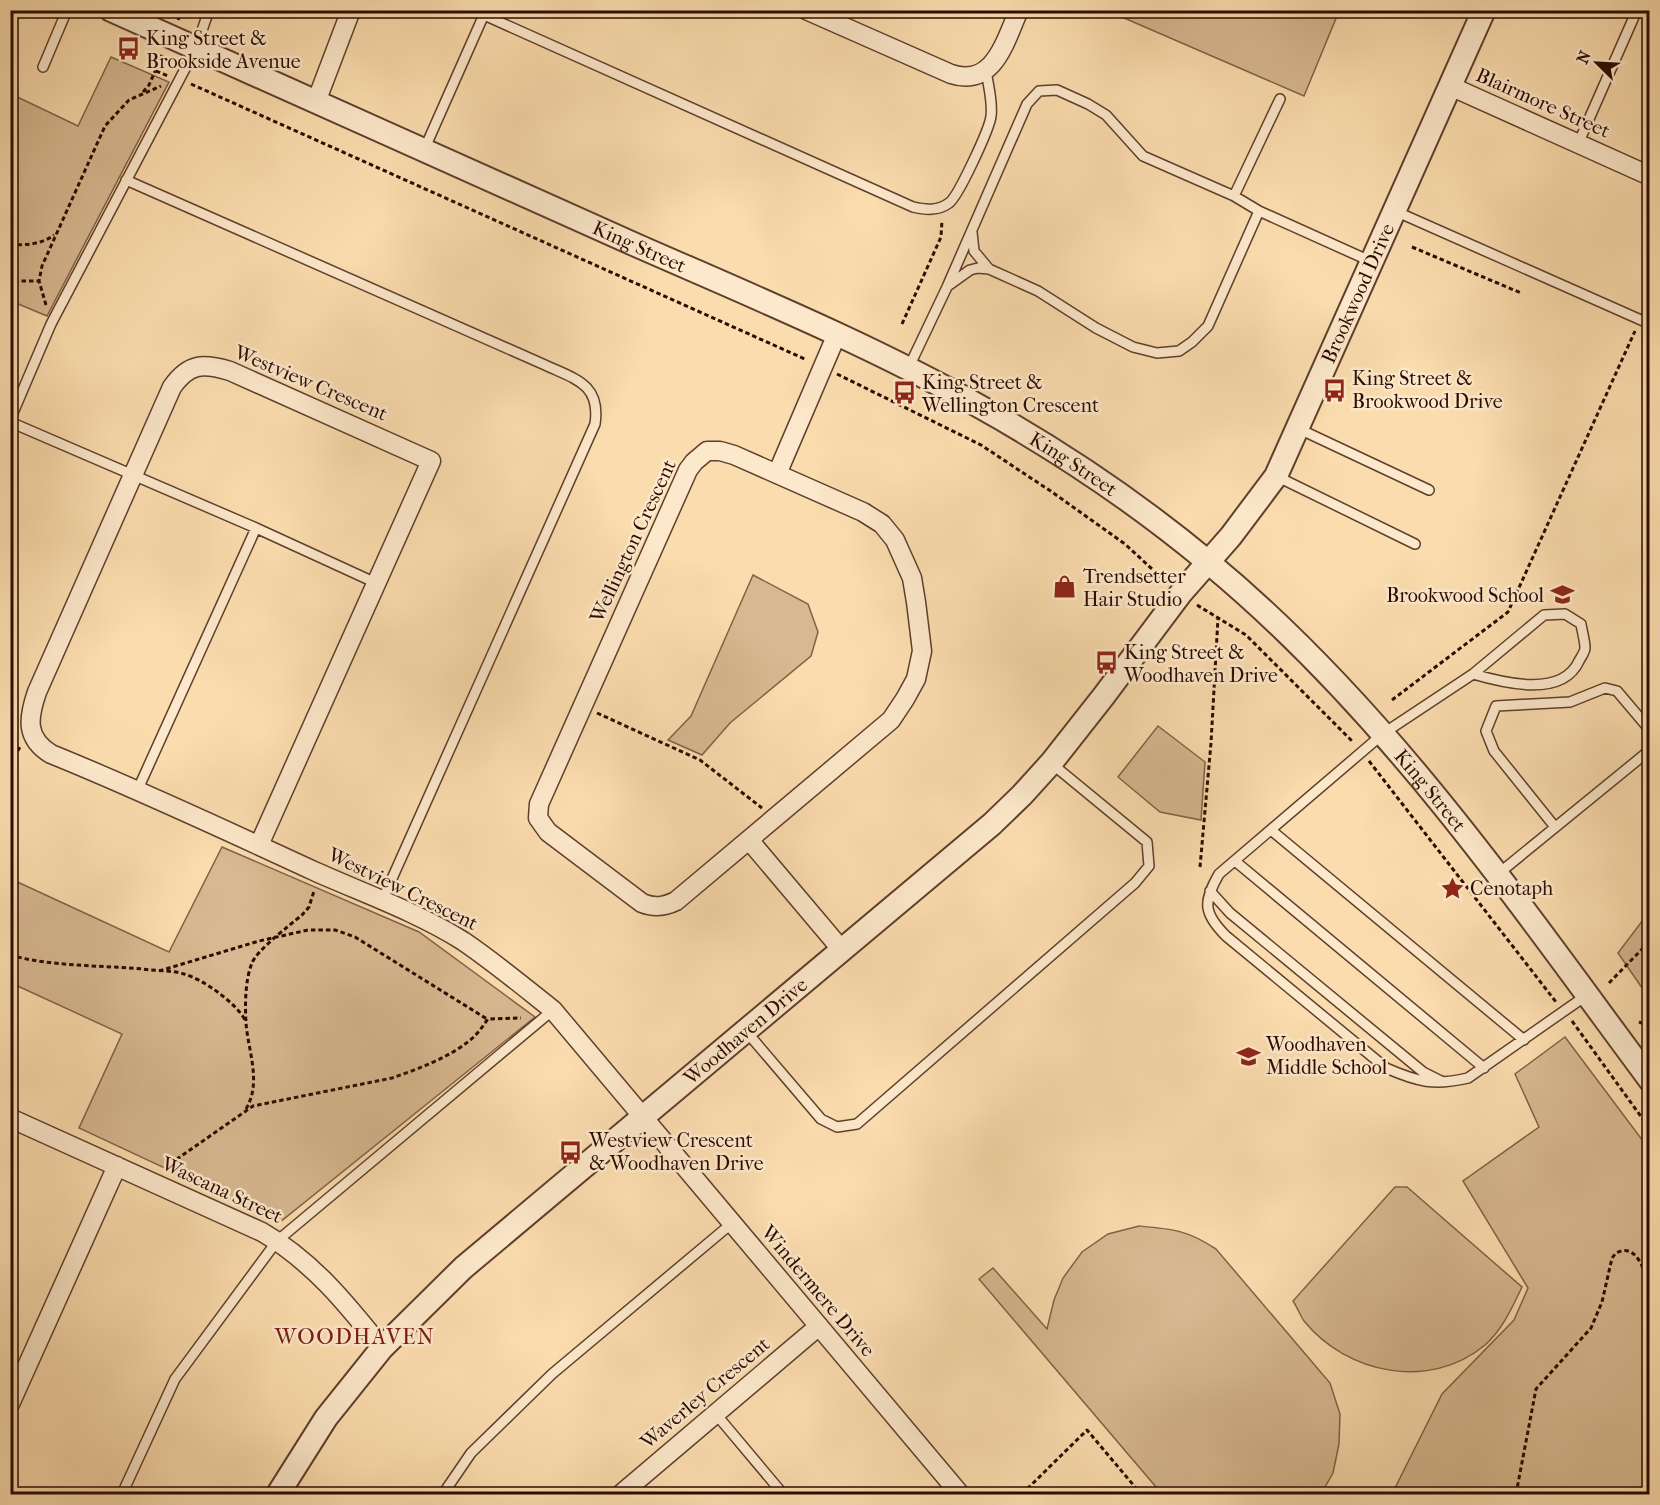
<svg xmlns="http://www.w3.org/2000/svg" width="1660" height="1505" font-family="'IM FELL French Canon',serif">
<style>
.green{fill:#d8b890;stroke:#826148;stroke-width:1.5}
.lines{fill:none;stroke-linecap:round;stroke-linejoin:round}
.service-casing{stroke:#5f3e2c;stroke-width:12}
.minor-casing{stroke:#5f3e2c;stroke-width:21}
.tertiary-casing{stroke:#5f3e2c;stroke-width:26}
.path{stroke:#2b0a00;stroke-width:3;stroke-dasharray:4.5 3;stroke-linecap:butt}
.service{stroke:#fce8ca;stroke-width:9}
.minor{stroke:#fce8ca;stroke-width:18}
.tertiary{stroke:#fce8ca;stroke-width:22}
.labels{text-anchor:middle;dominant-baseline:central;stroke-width:5;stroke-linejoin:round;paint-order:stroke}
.poi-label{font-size:20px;fill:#2b0a00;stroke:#fce8ca;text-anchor:start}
.street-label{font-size:20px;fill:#2b0a00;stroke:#fce8ca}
.quarter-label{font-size:22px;letter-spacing:1.5px;fill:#7a1f14;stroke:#fce8ca}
</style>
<rect width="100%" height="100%" fill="#fbdcae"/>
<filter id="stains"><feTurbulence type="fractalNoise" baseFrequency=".00333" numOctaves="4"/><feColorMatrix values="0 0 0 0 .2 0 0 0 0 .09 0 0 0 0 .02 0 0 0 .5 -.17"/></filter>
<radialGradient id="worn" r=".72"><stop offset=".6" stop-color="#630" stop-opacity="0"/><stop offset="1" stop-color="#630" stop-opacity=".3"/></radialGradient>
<path class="green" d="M 1108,11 L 1339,10 L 1339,11 L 1304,96 Z
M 111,57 L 169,82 L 47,316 L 11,301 L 11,94 L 78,126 Z
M 753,575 L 808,604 L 818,632 L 811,656 L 730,723 L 702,755 L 668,740 L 691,716 Z
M 1158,726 L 1205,762 L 1201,820 L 1160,812 L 1118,777 Z
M 222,847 L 419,932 L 535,1017 L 280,1222 L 79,1128 L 122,1034 L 11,983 L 11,879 L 169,952 Z
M 1649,912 L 1649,998 L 1618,953 Z
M 1565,1037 L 1649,1149 L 1649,1494 L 1392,1494 L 1442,1394 L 1514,1320 L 1528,1288 L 1463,1181 L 1539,1127 L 1515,1074 Z
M 1395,1187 L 1407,1187 L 1522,1287 C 1512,1308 1502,1330 1485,1345 C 1430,1391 1347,1374 1304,1321 C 1300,1315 1297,1307 1293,1301 Z
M 1139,1226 C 1173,1229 1187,1230 1216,1249 L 1330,1383 L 1340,1414 L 1339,1444 L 1333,1473 L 1321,1494 L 1162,1494 L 979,1279 L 993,1268 L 1047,1329 L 1054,1300 L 1063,1278 L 1082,1252 L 1108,1234 Z"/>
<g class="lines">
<defs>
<path id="service" d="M 484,15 L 913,207 C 926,210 938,211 949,203 C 958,197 990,128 991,116 C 993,102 988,85 986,70
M 43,67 L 67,10
M 1578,144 L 1637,10
M 424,150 L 486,10
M 126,180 L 545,365 C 575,379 601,384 595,424 L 382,901
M 1234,196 L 1280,99
M 1395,211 L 1650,324
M 972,232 L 974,251 L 989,269
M 949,285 L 970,270 L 978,268 L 989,269 L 1038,291 L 1096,328 L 1133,347 L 1157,353 L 1179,351 L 1192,342 L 1208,326 L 1259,211
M 908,369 L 947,287 L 1027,104 L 1039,91 L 1057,90 L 1088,104 L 1106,115 L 1143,156 L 1234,196 L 1259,211 L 1370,261
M 10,420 L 51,324 L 196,48 L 209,10
M 10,422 L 256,528 L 376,583
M 1297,428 L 1429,490
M 1276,476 L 1415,544
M 1473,674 C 1504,683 1562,698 1579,661 C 1581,657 1585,652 1585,648 C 1585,641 1582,631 1581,624 L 1565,614 L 1544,615 L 1473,674 L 1384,733 L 1219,874 C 1203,902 1203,913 1226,936 L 1386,1068 C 1418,1082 1434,1086 1468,1078 L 1587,995
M 138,789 L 256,528
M 1555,827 L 1494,751 L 1486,731 L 1496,706 L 1570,702 L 1605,688 L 1617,691 L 1650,730
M 1271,830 L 1524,1040
M 1235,861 L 1484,1068
M 1498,874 L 1650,750
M 1210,891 L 1230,913 L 1423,1072 L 1441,1081
M 745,1030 L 821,1119 L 837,1127 L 857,1124 L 1135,883 L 1149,866 L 1147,842 L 1051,763
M 715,1413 L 783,1494
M 122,1494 L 175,1379 L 277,1241 L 553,1010
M 443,1494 L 471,1453 L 552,1374 L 731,1224"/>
<path id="minor" d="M 806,10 L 951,74 C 994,88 1005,41 1019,10
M 1450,86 L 1650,176
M 316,102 L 351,10
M 707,451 L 720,451 L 734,455 L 863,512 L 882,524 L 895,540 L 912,578 L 916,602 L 922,651 L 916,679 L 905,699 L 891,720 L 676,901 C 664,907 654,908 642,903 L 548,832 L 538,818 L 539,804 L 688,470 L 694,462 Z
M 777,474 L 837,334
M 749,840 L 841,949
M 259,845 L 431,461 L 230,371 C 203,363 189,363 172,387 L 37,692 C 28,718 25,738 51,754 C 140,790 227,831 314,871 C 363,893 417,912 463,941 C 494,962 524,987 553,1010 L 960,1494
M 10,1118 L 262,1232 C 312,1261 346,1303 382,1348
M 10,1404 L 117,1166
M 621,1494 L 819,1326"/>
<g id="tertiary">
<path id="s1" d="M 111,10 C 287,89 462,167 638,246 C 752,296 868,344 977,405 C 1058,450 1137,503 1208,562 C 1384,707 1515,898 1650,1080"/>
<path id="s2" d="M 278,1494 L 326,1418 L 382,1348 L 463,1268 L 992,824 L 1022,795 L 1051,763 L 1103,697 L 1181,593 L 1231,536 L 1276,476 L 1484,10"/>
</g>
</defs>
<use href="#service" class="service-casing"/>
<use href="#minor" class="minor-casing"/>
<use href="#tertiary" class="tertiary-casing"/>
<path class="path" d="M 178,20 L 182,10
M 156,71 L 168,76
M 191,84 L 807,360
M 143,92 L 149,85 L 163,53
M 10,244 C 25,246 42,244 54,235
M 1412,247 L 1521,293
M 10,250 C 17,263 19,275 10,287
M 14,281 L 39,281
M 46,305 L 39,281 L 42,266 L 105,126 L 129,100 L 161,86
M 902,324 L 941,237 L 942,220
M 837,374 L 981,445 L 1052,492 L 1125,544 L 1165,581
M 1197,605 L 1246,635 L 1353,742
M 1392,700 L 1508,612 L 1635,331
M 597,713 L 700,760 L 762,808
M 1369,761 L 1556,1002
M 10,764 L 20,747
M 1200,867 L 1211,743 L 1218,618
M 10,955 C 53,967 99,965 143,969 C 156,971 171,970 184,974 C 203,979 236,1003 245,1020
M 159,971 L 259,941 L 308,930 L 335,930 L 355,937 L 487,1019
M 1609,983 L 1650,941
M 1572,1021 L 1650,1129
M 1639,1022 L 1650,1026
M 246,1109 C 262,1082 248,1051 246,1023 C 245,1005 245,980 252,963 C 257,950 290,925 302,915 L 309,907 L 314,891
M 167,1171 L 177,1159 L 253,1106 L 392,1078 C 418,1069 448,1058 469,1041 C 477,1035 482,1027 488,1019 L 521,1018
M 1022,1494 L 1087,1430 L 1141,1494
M 1516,1494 L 1536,1389 L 1591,1328 L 1602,1302 L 1612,1258 L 1616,1253 C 1637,1242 1644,1271 1650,1286"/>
<use href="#service" class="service"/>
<use href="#minor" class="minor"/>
<use href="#tertiary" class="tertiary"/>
</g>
<defs>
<symbol id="bus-bare" viewBox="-9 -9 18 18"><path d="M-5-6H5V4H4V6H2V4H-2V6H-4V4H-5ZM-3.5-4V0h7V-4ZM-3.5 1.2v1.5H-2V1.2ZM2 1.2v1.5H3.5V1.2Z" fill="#8f2418" stroke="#fce8ca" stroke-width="2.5" paint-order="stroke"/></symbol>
<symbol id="shop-bare" viewBox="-9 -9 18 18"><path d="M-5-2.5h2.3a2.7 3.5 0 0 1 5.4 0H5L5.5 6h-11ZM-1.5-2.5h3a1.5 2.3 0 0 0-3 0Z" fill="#8f2418" stroke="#fce8ca" stroke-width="2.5" paint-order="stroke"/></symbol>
<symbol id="school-bare" viewBox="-9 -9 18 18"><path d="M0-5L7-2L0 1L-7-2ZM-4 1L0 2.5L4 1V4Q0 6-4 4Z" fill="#8f2418" stroke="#fce8ca" stroke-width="2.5" paint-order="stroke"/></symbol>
<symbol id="sight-bare" viewBox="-9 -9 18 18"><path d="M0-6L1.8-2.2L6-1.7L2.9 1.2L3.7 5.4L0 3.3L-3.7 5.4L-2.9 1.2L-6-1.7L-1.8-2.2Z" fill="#8f2418" stroke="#fce8ca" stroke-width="2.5" paint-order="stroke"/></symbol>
</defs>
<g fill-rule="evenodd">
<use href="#bus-bare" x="112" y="32" width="33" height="33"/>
<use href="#bus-bare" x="1318" y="374" width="33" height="33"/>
<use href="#bus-bare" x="888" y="376" width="33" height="33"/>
<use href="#shop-bare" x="1048" y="570" width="33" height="33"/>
<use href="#school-bare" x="1546" y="578" width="33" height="33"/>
<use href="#bus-bare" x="1090" y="646" width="33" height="33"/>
<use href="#sight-bare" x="1436" y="872" width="33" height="33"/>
<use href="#school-bare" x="1232" y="1040" width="33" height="33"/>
<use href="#bus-bare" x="554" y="1136" width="33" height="33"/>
</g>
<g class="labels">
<g class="poi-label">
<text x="146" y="38">King Street &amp;<tspan x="146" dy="23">Brookside Avenue</tspan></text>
<text x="1352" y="378">King Street &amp;<tspan x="1352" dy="23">Brookwood Drive</tspan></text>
<text x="922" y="382">King Street &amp;<tspan x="922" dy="23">Wellington Crescent</tspan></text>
<text x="1083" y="576">Trendsetter<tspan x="1083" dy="23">Hair Studio</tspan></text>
<text x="1544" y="595" text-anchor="end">Brookwood School</text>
<text x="1124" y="652">King Street &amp;<tspan x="1124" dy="23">Woodhaven Drive</tspan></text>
<text x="1470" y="888">Cenotaph</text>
<text x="1266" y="1044">Woodhaven<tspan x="1266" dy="23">Middle School</tspan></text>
<text x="589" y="1140">Westview Crescent<tspan x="589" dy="23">&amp; Woodhaven Drive</tspan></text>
</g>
<g class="street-label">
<text transform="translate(1543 103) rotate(24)">Blairmore Street</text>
<text stroke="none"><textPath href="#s1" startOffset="579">King Street</textPath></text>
<text stroke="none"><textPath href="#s2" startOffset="1634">Brookwood Drive</textPath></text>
<text transform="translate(311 383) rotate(23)">Westview Crescent</text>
<text stroke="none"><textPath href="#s1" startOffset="1065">King Street</textPath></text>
<text transform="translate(633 541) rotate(-65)">Wellington Crescent</text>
<text stroke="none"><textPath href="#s1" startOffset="1551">King Street</textPath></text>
<text transform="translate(403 889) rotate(26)">Westview Crescent</text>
<text stroke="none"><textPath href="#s2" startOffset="662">Woodhaven Drive</textPath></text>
<text transform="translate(222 1190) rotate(25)">Wascana Street</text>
<text transform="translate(818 1291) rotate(50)">Windermere Drive</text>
<text transform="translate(705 1393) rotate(-40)">Waverley Crescent</text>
</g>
<g class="quarter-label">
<text x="355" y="1337">WOODHAVEN</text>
</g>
</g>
<rect width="1660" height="1505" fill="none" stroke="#fbdcae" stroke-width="36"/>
<rect x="12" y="12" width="1636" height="1481" fill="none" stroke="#2b0a00" stroke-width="3"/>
<rect x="18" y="18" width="1624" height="1469" fill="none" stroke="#2b0a00" stroke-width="1.5"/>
<g transform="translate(1597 63) rotate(294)" stroke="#fce8ca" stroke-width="4.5" paint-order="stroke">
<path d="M0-4.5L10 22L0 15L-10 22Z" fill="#2b0a00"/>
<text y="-9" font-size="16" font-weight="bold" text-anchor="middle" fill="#2b0a00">N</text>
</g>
<rect width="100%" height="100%" filter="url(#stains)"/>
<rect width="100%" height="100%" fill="url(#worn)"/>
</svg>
